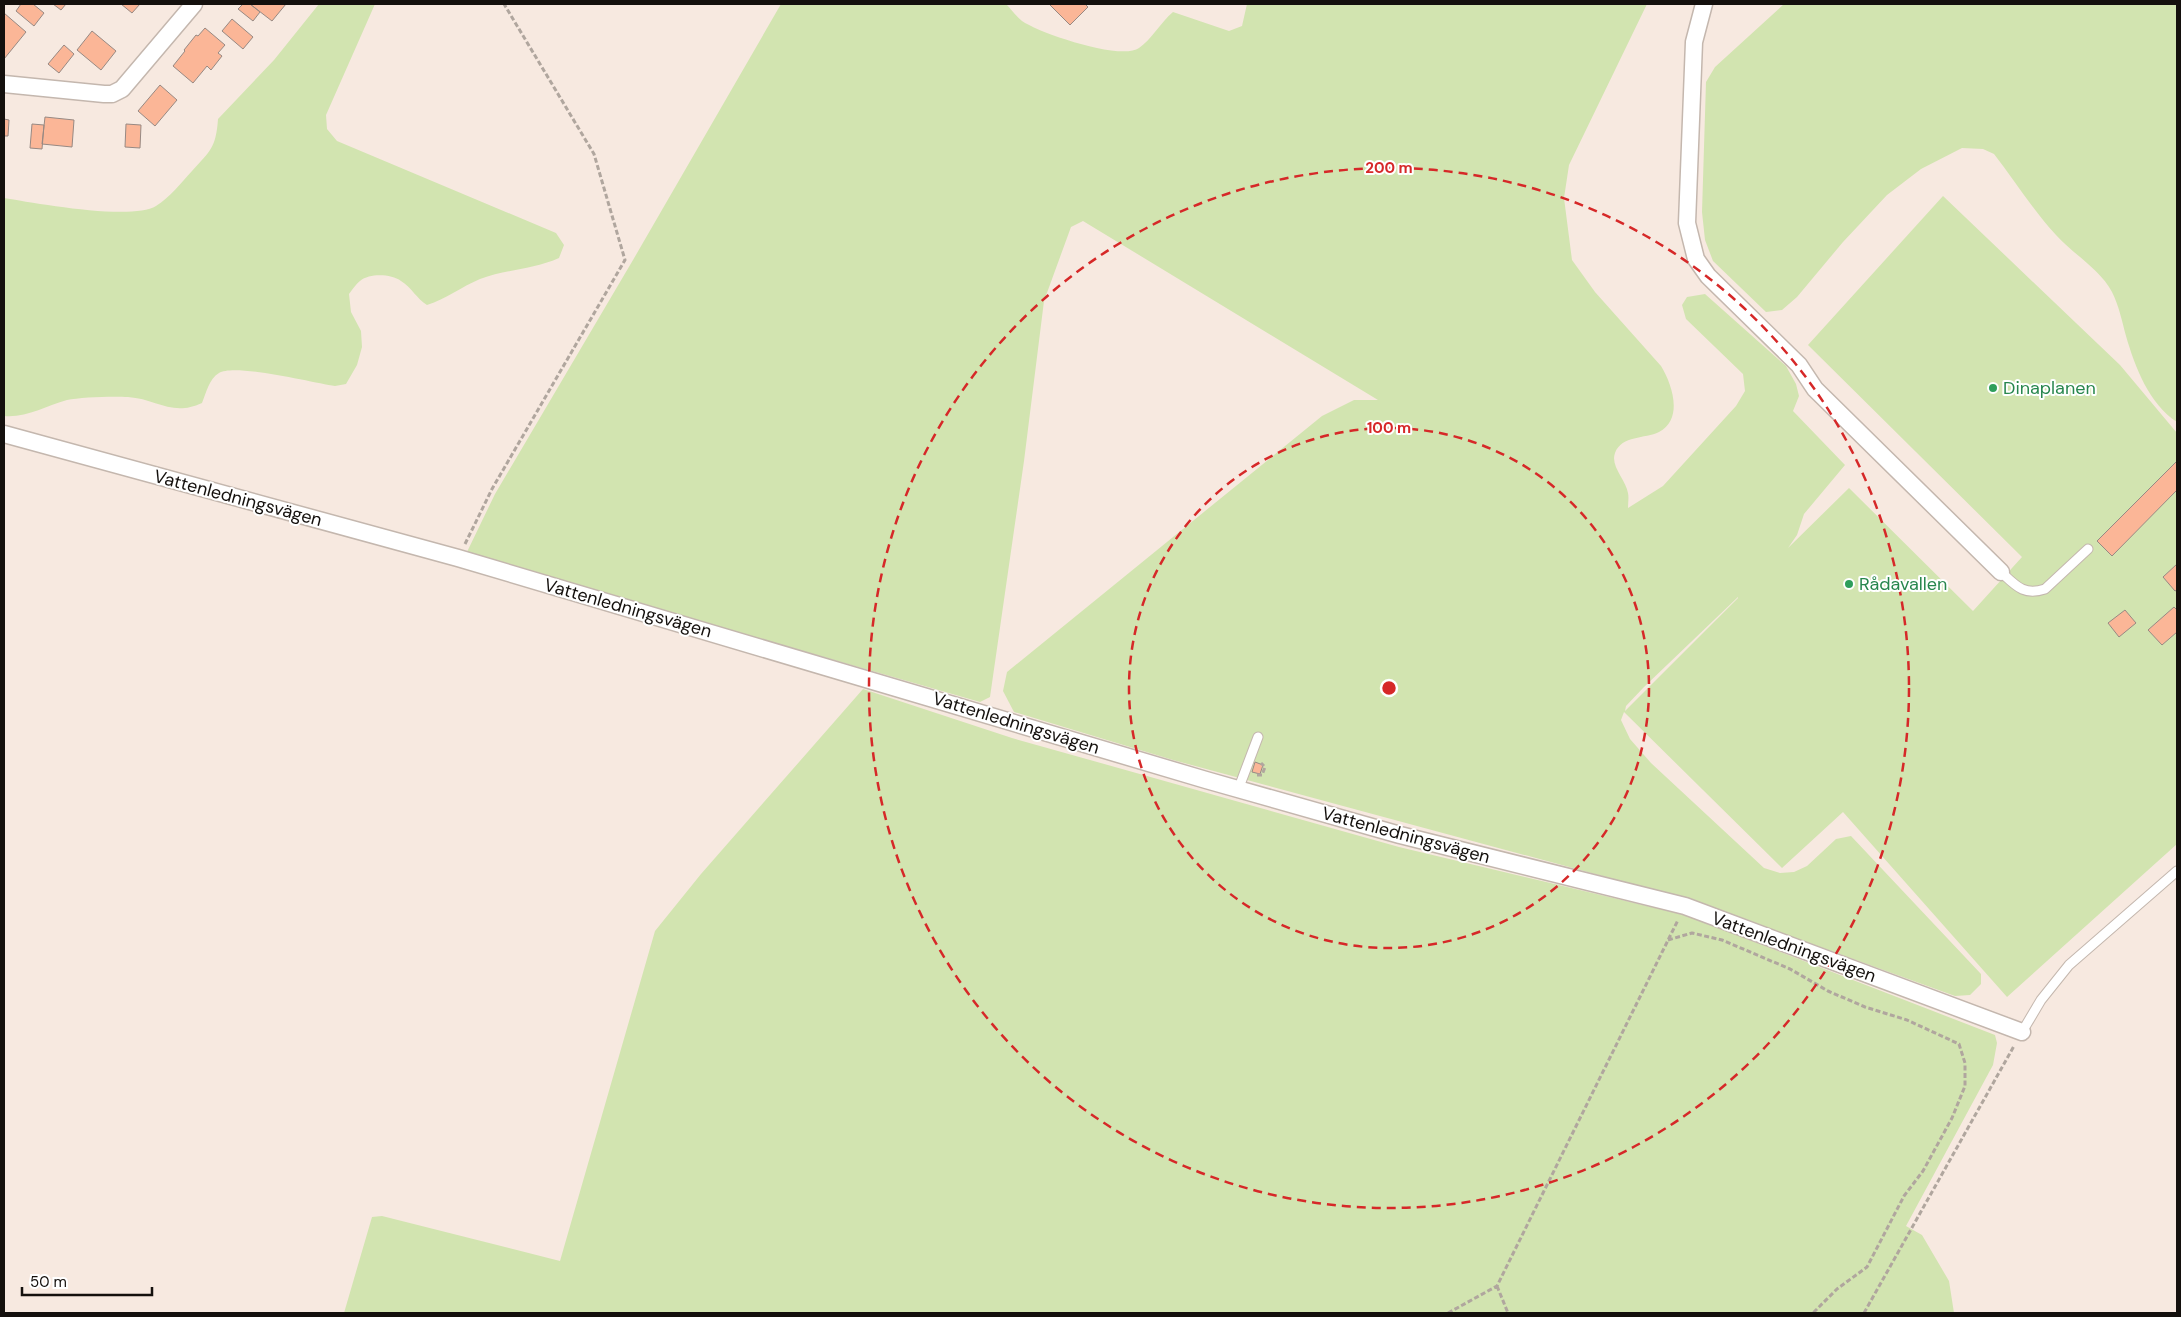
<svg xmlns="http://www.w3.org/2000/svg" width="2181" height="1317" font-family="'DM Sans',sans-serif">
<style>
.green{fill:#d2e4b0;fill-rule:evenodd}
.building{fill:#fbb697;stroke:#978983}
.lines{fill:none;stroke-linecap:round;stroke-linejoin:round}
.service-casing{stroke:#c4b7ae;stroke-width:11}
.minor-casing{stroke:#c4b7ae;stroke-width:19}
.path{stroke:#b0a69e;stroke-width:3;stroke-dasharray:5 2.5;stroke-linecap:butt}
.service{stroke:#fff;stroke-width:9}
.minor{stroke:#fff;stroke-width:16}
.ring{fill:none;stroke:#d62828;stroke-width:2.5;stroke-dasharray:9 6}
.leisure-dot{fill:#2e9e5b;stroke:#fff;stroke-width:2}
.labels{text-anchor:middle;dominant-baseline:central;stroke-width:4;stroke-linejoin:round;paint-order:stroke}
.leisure-label{font-size:18px;fill:#27864d;stroke:#fff;text-anchor:start}
.street-label{font-size:18px;fill:#14100d;stroke:#fff}
.centre{fill:#d62828;stroke:#fff;stroke-width:2.5}
.ring-label{font-size:15px;text-anchor:middle;font-weight:bold;fill:#d62828;stroke:#fff;stroke-width:4;stroke-linejoin:round;paint-order:stroke}
</style>
<rect width="100%" height="100%" fill="#f7e9e0"/>
<path class="green" d="M 319,4 L 375,4 L 326,115 L 327,129 L 337,141 L 556,233 L 564,245 L 559,258 C 532,270 506,269 480,279 C 461,287 446,299 427,305 C 417,299 412,288 401,281 C 391,274 370,273 360,281 C 356,284 352,290 349,294 L 351,312 L 361,331 L 362,347 L 357,365 L 346,384 L 335,386 C 313,383 235,363 219,373 C 209,379 206,393 202,403 C 172,417 157,399 128,397 C 114,396 80,397 67,400 C 46,406 26,418 4,416 L 4,198 C 34,203 132,221 156,206 C 170,197 181,183 192,171 C 210,151 216,148 218,119 L 274,60 Z
M 781,4 L 1006,4 C 1011,9 1016,16 1022,21 C 1039,33 1121,61 1139,48 C 1151,40 1161,22 1173,12 L 1229,31 L 1242,26 L 1247,4 L 1647,4 L 1569,165 L 1564,198 L 1572,260 L 1595,292 L 1661,366 C 1672,384 1684,419 1659,432 C 1645,439 1622,435 1615,453 C 1610,466 1626,480 1628,493 C 1629,498 1628,503 1628,508 L 1663,486 L 1736,406 L 1745,391 L 1743,374 L 1686,319 L 1682,305 L 1687,297 L 1705,294 L 1786,366 L 1796,384 L 1799,396 L 1793,411 L 1845,465 L 1804,514 L 1797,535 L 1788,548 L 1849,488 L 1973,611 L 2022,557 L 1808,345 L 1943,196 L 2120,365 L 2177,433 L 2177,844 L 2007,997 L 1843,812 L 1782,868 L 1624,712 L 1621,720 L 1630,739 L 1651,763 L 1764,868 L 1780,873 L 1794,872 L 1807,866 L 1836,839 L 1851,836 L 1981,974 L 1981,984 L 1970,995 L 1955,996 L 1691,900 L 1173,760 L 1014,712 L 1003,691 L 1007,672 L 1322,416 L 1354,400 L 1378,400 L 1083,221 L 1071,227 L 1044,301 L 1024,461 L 990,697 L 980,702 L 466,554 L 495,494 L 633,260 ZM 1738,597 L 1738,598 L 1625,711 L 1626,706 L 1644,687 Z
M 1784,4 L 2177,4 L 2177,422 C 2149,404 2135,367 2126,336 C 2122,321 2119,306 2112,292 C 2100,269 2074,255 2056,235 C 2033,210 2015,181 1994,154 L 1983,149 L 1962,148 L 1921,169 L 1887,195 L 1843,242 L 1797,297 L 1782,310 L 1766,312 L 1713,261 L 1705,240 L 1702,212 L 1706,82 L 1715,67 Z
M 863,689 L 1012,738 L 1399,847 L 1685,915 L 1995,1035 L 1997,1043 L 1993,1065 L 1906,1226 L 1922,1235 L 1949,1281 L 1954,1313 L 344,1313 L 372,1217 L 382,1216 L 560,1261 L 655,931 L 701,874 Z"/>
<path class="building" d="M 21,4 L 33,4 L 44,13 L 34,26 L 16,11 Z
M 53,4 L 66,4 L 61,10 Z
M 121,4 L 140,4 L 132,13 Z
M 243,4 L 250,4 L 260,12 L 253,21 L 238,9 Z
M 250,4 L 286,4 L 272,21 Z
M 1049,4 L 1085,4 L 1088,7 L 1070,25 Z
M 4,13 L 26,32 L 4,59 Z
M 232,19 L 253,37 L 243,49 L 222,31 Z
M 205,28 L 225,45 L 218,53 L 222,56 L 211,70 L 207,66 L 193,83 L 173,66 L 185,51 L 184,50 L 196,35 L 198,36 Z
M 92,31 L 116,51 L 101,70 L 77,50 Z
M 64,45 L 74,54 L 59,73 L 48,64 Z
M 160,85 L 177,100 L 155,126 L 138,111 Z
M 45,117 L 74,120 L 72,147 L 42,144 Z
M 4,119 L 9,120 L 8,136 L 4,136 Z
M 32,124 L 44,125 L 42,149 L 30,148 Z
M 126,124 L 141,125 L 140,148 L 125,147 Z
M 2177,461 L 2177,490 L 2112,556 L 2097,541 Z
M 2177,564 L 2177,590 L 2175,591 L 2163,577 Z
M 2174,607 L 2177,610 L 2177,632 L 2162,645 L 2148,630 Z
M 2125,610 L 2136,623 L 2119,637 L 2108,623 Z
M 1255,762 L 1263,765 L 1260,774 L 1252,772 Z"/>
<g class="lines">
<defs>
<path id="service" d="M 2001,572 C 2016,586 2024,596 2045,589 L 2088,549
M 1238,790 L 1258,737
M 2022,1032 L 2041,1000 L 2069,965 L 2177,871"/>
<path id="minor" d="M 1704,4 L 1694,42 L 1687,223 L 1696,259 L 1708,276 L 1799,365 L 1815,389 L 2001,572
M 4,84 L 104,94 L 112,94 L 122,89 L 194,4
M 4,434 L 458,558 L 1206,780 L 1400,835 L 1685,906 L 2022,1032"/>
</defs>
<use href="#service" class="service-casing"/>
<use href="#minor" class="minor-casing"/>
<path class="path" d="M 465,544 L 492,489 L 625,260 L 594,154 L 504,4
M 1257,775 L 1262,775 L 1265,767 L 1261,763
M 1668,940 L 1692,933 L 1722,940 L 1790,969 L 1828,991 L 1865,1007 L 1907,1020 L 1959,1044 L 1965,1063 L 1965,1086 L 1952,1118 L 1923,1171 L 1904,1196 L 1867,1267 L 1837,1289 L 1813,1313
M 1497,1286 L 1508,1313
M 1448,1313 L 1497,1286 L 1678,920
M 1864,1313 L 2014,1046"/>
<use href="#service" class="service"/>
<use href="#minor" class="minor"/>
</g>
<g class="ring">
<circle cx="1389" cy="688" r="260"/>
<circle cx="1389" cy="688" r="520"/>
</g>
<g class="leisure-dot">
<circle cx="1993" cy="388" r="5"/>
<circle cx="1849" cy="584" r="5"/>
</g>
<g class="labels">
<g class="leisure-label">
<text x="2003" y="388">Dinaplanen</text>
<text x="1859" y="584">Rådavallen</text>
</g>
<g class="street-label">
<text transform="translate(238 498) rotate(15)">Vattenledningsvägen</text>
<text transform="translate(628 608) rotate(16)">Vattenledningsvägen</text>
<text transform="translate(1016 723) rotate(17)">Vattenledningsvägen</text>
<text transform="translate(1406 835) rotate(15)">Vattenledningsvägen</text>
<text transform="translate(1794 947) rotate(20)">Vattenledningsvägen</text>
</g>
</g>
<circle cx="1389" cy="688" r="8" class="centre"/>
<g class="ring-label">
<text x="1389" y="173">200 m</text>
<text x="1389" y="433">100 m</text>
</g>
<rect width="2181" height="1317" fill="none" stroke="#14100d" stroke-width="10"/>
<path d="M22 1287v8h130v-8" fill="none" stroke="#14100d" stroke-width="2.5"/>
<text x="30" y="1287" font-size="15" fill="#14100d" stroke="#ffffff" stroke-width="4" paint-order="stroke">50 m</text>
</svg>
